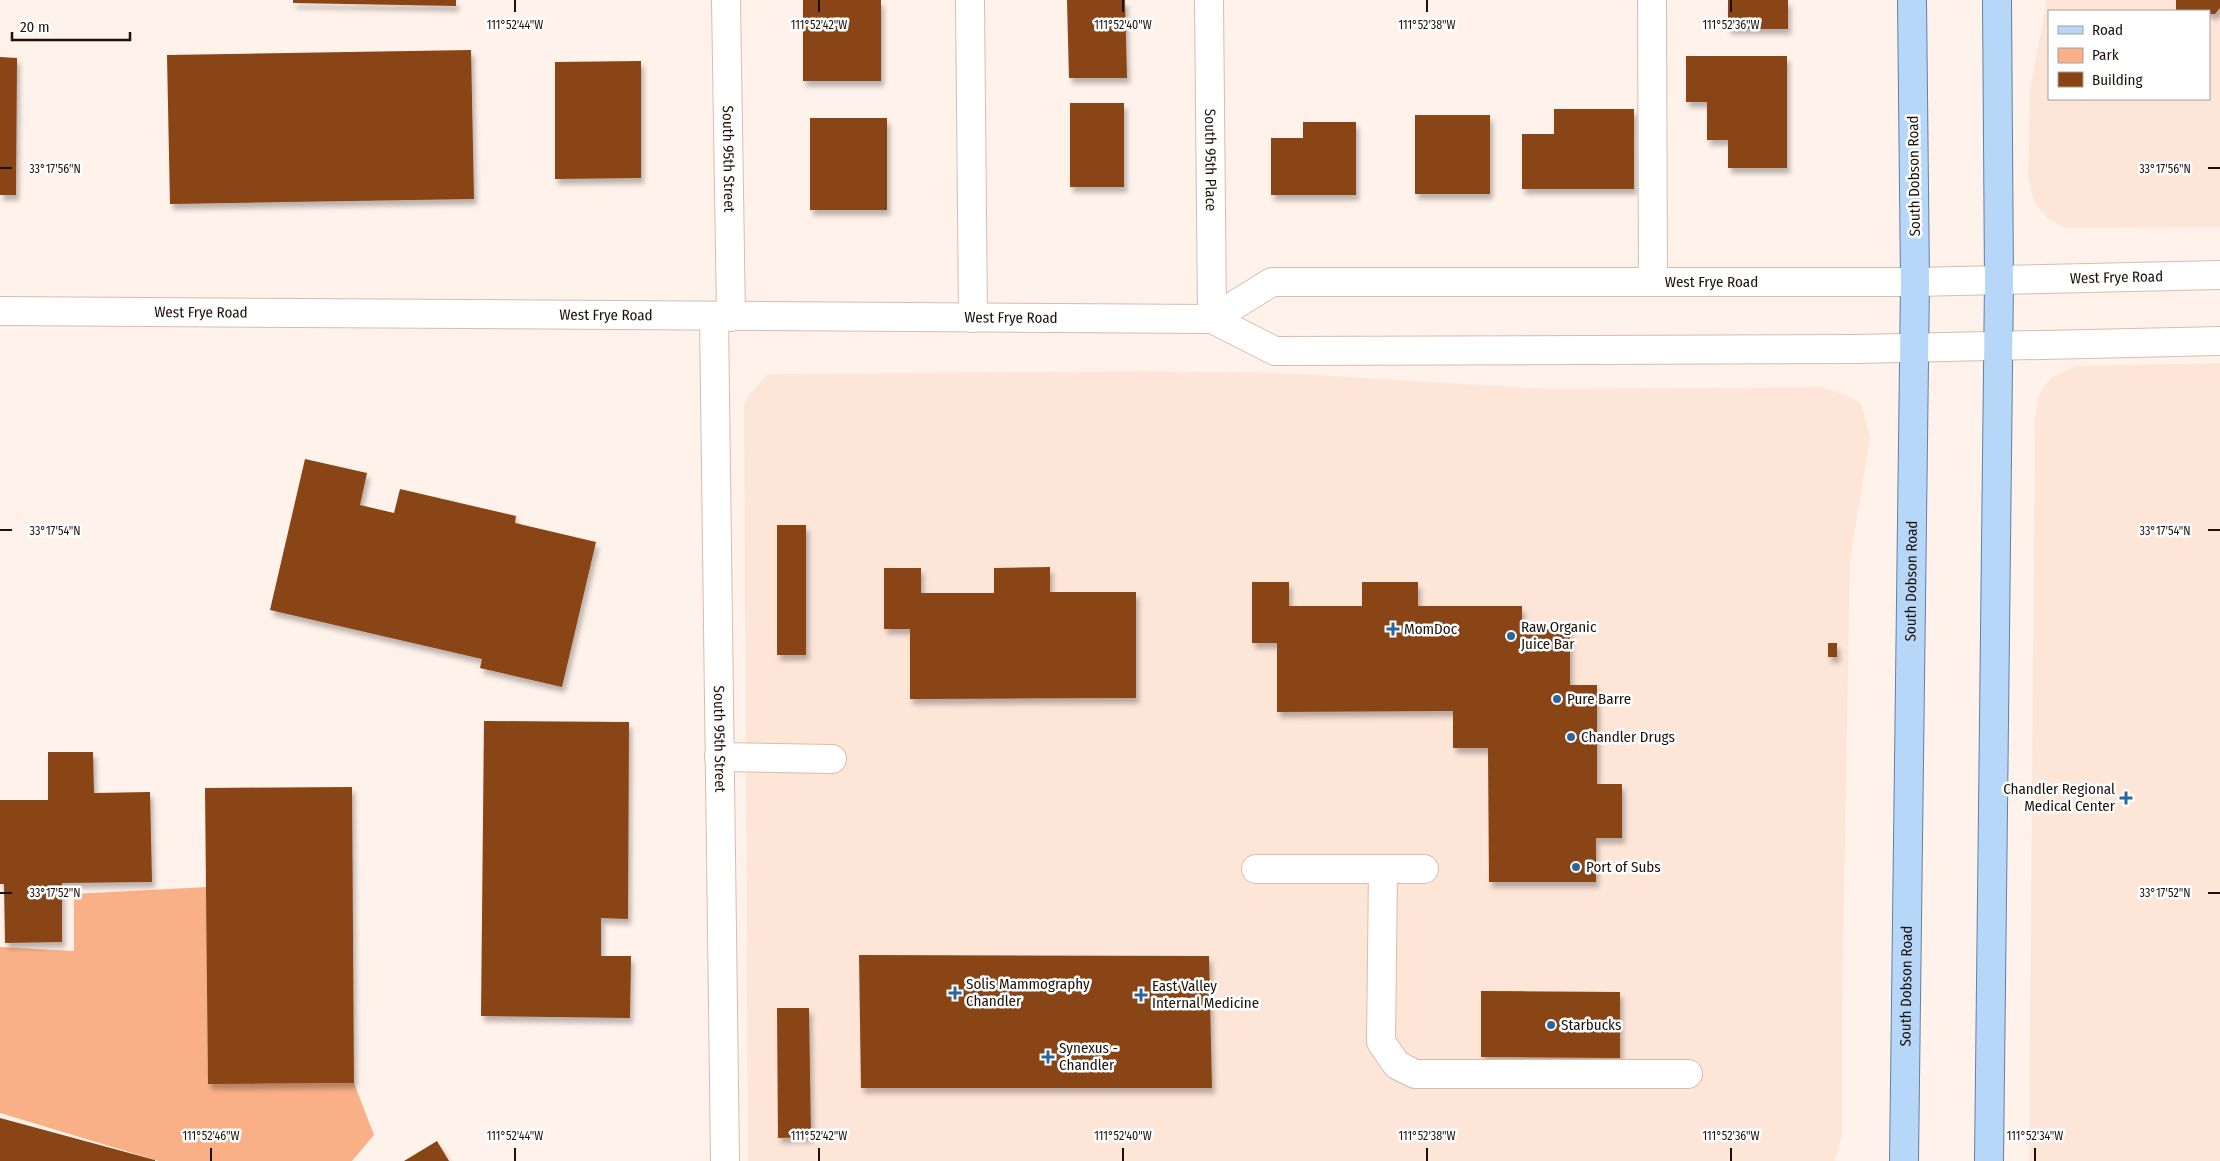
<svg xmlns="http://www.w3.org/2000/svg" width="2220" height="1161" font-family="'Fira Sans Condensed',sans-serif">
<style>
.built{fill:#fde5d8;fill-rule:evenodd}
.green{fill:#f9b086}
.building{fill:#894412;filter:url(#shadow)}
.lines{fill:none;stroke-linecap:round;stroke-linejoin:round}
.minor-casing{stroke:#dabbaa;stroke-width:30}
.major-casing{stroke:#6281a2;stroke-width:30}
.minor{stroke:#fff;stroke-width:28}
.major{stroke:#b7d7f8;stroke-width:28}
.ticks{fill:none;stroke:#1c110b;stroke-width:2}
.poi-dot{fill:#2a669d;stroke:#fff;stroke-width:2}
.labels{text-anchor:middle;dominant-baseline:central;stroke-width:5;stroke-linejoin:round;paint-order:stroke}
.street-label{font-size:15px;fill:#1c110b;stroke:#fff}
.poi-label{font-size:15px;fill:#1c110b;stroke:#fff;text-anchor:start}
.ticks-label{font-size:12px;text-anchor:middle;fill:#1c110b;stroke:#fff;stroke-width:5;stroke-linejoin:round;paint-order:stroke}
</style>
<defs>
<filter id="shadow"><feDropShadow dx="3" dy="5.5" stdDeviation="2.5" flood-color="#0004"/></filter>
</defs>
<rect width="100%" height="100%" fill="#fff2eb"/>
<path class="built" d="M 2047,0 L 2220,0 L 2220,227 L 2065,228 L 2048,219 L 2034,202 L 2028,178 L 2030,90 ZM 2049,11 L 2209,11 L 2209,99 L 2049,99 Z
M 2220,363 L 2220,1161 L 2029,1161 L 2035,419 L 2039,394 L 2051,378 L 2076,366 Z
M 1141,371 L 1281,373 L 1549,389 L 1822,387 L 1846,395 L 1861,404 L 1870,438 L 1850,559 L 1842,1002 L 1842,1134 L 1835,1161 L 748,1161 L 744,406 L 749,395 L 767,375 L 782,374 Z"/>
<path class="green" d="M 207,887 L 208,1084 L 354,1083 L 374,1135 L 352,1161 L 159,1161 L 0,1113 L 0,947 L 74,951 L 74,894 Z"/>
<path class="building" d="M 293,0 L 456,0 L 456,6 L 293,3 Z
M 803,0 L 881,0 L 881,81 L 803,81 Z
M 1067,0 L 1125,0 L 1127,78 L 1069,78 Z
M 1728,0 L 1788,0 L 1788,29 L 1728,29 Z
M 2176,0 L 2220,0 L 2220,8 L 2215,14 L 2209,14 L 2209,11 L 2176,11 Z
M 471,50 L 474,199 L 170,204 L 167,55 Z
M 1686,56 L 1787,56 L 1787,168 L 1728,168 L 1728,140 L 1707,140 L 1707,102 L 1686,102 Z
M 0,57 L 17,58 L 16,195 L 0,195 Z
M 641,61 L 641,178 L 555,179 L 555,62 Z
M 1070,103 L 1124,103 L 1124,187 L 1070,187 Z
M 1554,109 L 1634,109 L 1634,189 L 1522,189 L 1522,134 L 1554,134 Z
M 1415,115 L 1490,115 L 1490,194 L 1415,194 Z
M 810,118 L 887,118 L 887,210 L 810,210 Z
M 1303,122 L 1356,122 L 1356,195 L 1271,195 L 1271,138 L 1303,138 Z
M 305,459 L 367,473 L 360,505 L 394,513 L 400,489 L 516,516 L 515,523 L 596,542 L 562,687 L 480,668 L 482,659 L 270,610 Z
M 777,525 L 806,525 L 806,655 L 777,655 Z
M 1050,567 L 1050,592 L 1136,592 L 1136,698 L 910,699 L 910,629 L 884,629 L 884,568 L 921,568 L 921,593 L 994,593 L 994,568 Z
M 1252,582 L 1289,582 L 1289,606 L 1362,606 L 1362,582 L 1418,582 L 1418,606 L 1522,606 L 1522,629 L 1570,629 L 1570,685 L 1597,685 L 1597,784 L 1622,784 L 1622,838 L 1596,838 L 1596,882 L 1489,882 L 1488,748 L 1453,748 L 1453,711 L 1277,712 L 1277,643 L 1252,643 Z
M 1828,643 L 1837,643 L 1837,657 L 1828,657 Z
M 484,721 L 629,722 L 628,919 L 601,918 L 601,956 L 631,956 L 630,1018 L 481,1016 Z
M 48,752 L 93,752 L 94,793 L 150,792 L 152,882 L 62,883 L 62,942 L 5,943 L 4,884 L 0,884 L 0,800 L 48,800 Z
M 352,787 L 354,1083 L 208,1084 L 205,788 Z
M 859,955 L 1209,956 L 1212,1088 L 861,1088 Z
M 1481,991 L 1620,992 L 1620,1058 L 1481,1057 Z
M 777,1008 L 809,1008 L 811,1137 L 778,1138 Z
M 0,1118 L 155,1160 L 155,1161 L 0,1161 Z
M 437,1141 L 449,1161 L 404,1161 Z"/>
<g class="lines">
<defs>
<g id="minor">
<path id="s1" d="M 726,0 L 731,317"/>
<path d="M 970,0 L 973,318"/>
<path id="s2" d="M 1209,0 L 1212,319"/>
<path d="M 1652,0 L 1653,282"/>
<path id="s3" d="M 0,311 L 1212,319 L 1275,351 L 1857,349 L 2220,341"/>
<path id="s4" d="M 714,317 L 725,1161"/>
<path id="s5" d="M 1212,319 L 1272,282 L 1915,282 L 2220,275"/>
<path d="M 719,757 L 832,759"/>
<path d="M 1256,869 L 1424,869"/>
<path d="M 1383,869 L 1381,1042 L 1397,1065 L 1415,1074 L 1688,1074"/>
</g>
<g id="major">
<path id="s6" d="M 1904,1161 L 1915,282 L 1912,0"/>
<path d="M 1989,1161 L 1999,281 L 1997,0"/>
</g>
</defs>
<use href="#minor" class="minor-casing"/>
<use href="#major" class="major-casing"/>
<use href="#minor" class="minor"/>
<use href="#major" class="major"/>
</g>
<path class="ticks" d="M 515,0 L 515,12M 819,0 L 819,12M 1123,0 L 1123,12M 1427,0 L 1427,12M 1731,0 L 1731,12M 0,168 L 12,168M 2208,168 L 2220,168M 0,530 L 12,530M 2208,530 L 2220,530M 0,893 L 12,893M 2208,893 L 2220,893M 211,1148 L 211,1161M 515,1148 L 515,1161M 819,1148 L 819,1161M 1123,1148 L 1123,1161M 1427,1148 L 1427,1161M 1731,1148 L 1731,1161M 2035,1148 L 2035,1161"/>
<g class="poi-dot">
<path d="M1390.5 621.5h5v5h5v5h-5v5h-5v-5h-5v-5h5z"/>
<circle cx="1511" cy="636" r="5"/>
<circle cx="1557" cy="699" r="5"/>
<circle cx="1571" cy="737" r="5"/>
<path d="M2123.5 790.5h5v5h5v5h-5v5h-5v-5h-5v-5h5z"/>
<circle cx="1576" cy="867" r="5"/>
<path d="M952.5 985.5h5v5h5v5h-5v5h-5v-5h-5v-5h5z"/>
<path d="M1138.5 987.5h5v5h5v5h-5v5h-5v-5h-5v-5h5z"/>
<circle cx="1551" cy="1025" r="5"/>
<path d="M1045.5 1049.5h5v5h5v5h-5v5h-5v-5h-5v-5h5z"/>
</g>
<g class="labels">
<g class="street-label">
<text stroke="none"><textPath href="#s1" startOffset="159">South 95th Street</textPath></text>
<text stroke="none"><textPath href="#s2" startOffset="160">South 95th Place</textPath></text>
<text transform="translate(1914 176) rotate(-91)">South Dobson Road</text>
<text stroke="none"><textPath href="#s5" startOffset="915">West Frye Road</textPath></text>
<text stroke="none"><textPath href="#s5" startOffset="510">West Frye Road</textPath></text>
<text stroke="none"><textPath href="#s3" startOffset="201">West Frye Road</textPath></text>
<text stroke="none"><textPath href="#s3" startOffset="606">West Frye Road</textPath></text>
<text stroke="none"><textPath href="#s3" startOffset="1011">West Frye Road</textPath></text>
<text stroke="none"><textPath href="#s6" startOffset="580">South Dobson Road</textPath></text>
<text stroke="none"><textPath href="#s4" startOffset="422">South 95th Street</textPath></text>
<text stroke="none"><textPath href="#s6" startOffset="175">South Dobson Road</textPath></text>
</g>
<g class="poi-label">
<text x="1521" y="627">Raw Organic<tspan x="1521" dy="17">Juice Bar</tspan></text>
<text x="1404" y="629">MomDoc</text>
<text x="1567" y="699">Pure Barre</text>
<text x="1581" y="737">Chandler Drugs</text>
<text x="2115" y="789" text-anchor="end">Chandler Regional<tspan x="2115" dy="17">Medical Center</tspan></text>
<text x="1586" y="867">Port of Subs</text>
<text x="966" y="984">Solis Mammography<tspan x="966" dy="17">Chandler</tspan></text>
<text x="1152" y="986">East Valley<tspan x="1152" dy="17">Internal Medicine</tspan></text>
<text x="1561" y="1025">Starbucks</text>
<text x="1059" y="1048">Synexus -<tspan x="1059" dy="17">Chandler</tspan></text>
</g>
</g>
<g class="ticks-label">
<text x="515" y="29">111°52'44"W</text>
<text x="819" y="29">111°52'42"W</text>
<text x="1123" y="29">111°52'40"W</text>
<text x="1427" y="29">111°52'38"W</text>
<text x="1731" y="29">111°52'36"W</text>
<text x="55" y="173">33°17'56"N</text>
<text x="2165" y="173">33°17'56"N</text>
<text x="55" y="535">33°17'54"N</text>
<text x="2165" y="535">33°17'54"N</text>
<text x="55" y="897">33°17'52"N</text>
<text x="2165" y="897">33°17'52"N</text>
<text x="211" y="1140">111°52'46"W</text>
<text x="515" y="1140">111°52'44"W</text>
<text x="819" y="1140">111°52'42"W</text>
<text x="1123" y="1140">111°52'40"W</text>
<text x="1427" y="1140">111°52'38"W</text>
<text x="1731" y="1140">111°52'36"W</text>
<text x="2035" y="1140">111°52'34"W</text>
</g>
<rect x="2048" y="10" width="162" height="90" fill="#ffffff" stroke="#a4a09d"/>
<rect x="2058" y="26" width="25" height="8" fill="#b7d7f8" stroke="#a4a09d"/>
<text x="2092" y="35" font-size="15" fill="#1c110b">Road</text>
<rect x="2058" y="48" width="25" height="15" fill="#f9b086" stroke="#a4a09d"/>
<text x="2092" y="60" font-size="15" fill="#1c110b">Park</text>
<rect x="2058" y="72" width="25" height="15" fill="#894412" stroke="#a4a09d"/>
<text x="2092" y="85" font-size="15" fill="#1c110b">Building</text>
<path d="M12 32v8h118v-8" fill="none" stroke="#1c110b" stroke-width="2.5"/>
<text x="20" y="32" font-size="15" fill="#1c110b" stroke="#ffffff" stroke-width="4" paint-order="stroke">20 m</text>
</svg>
